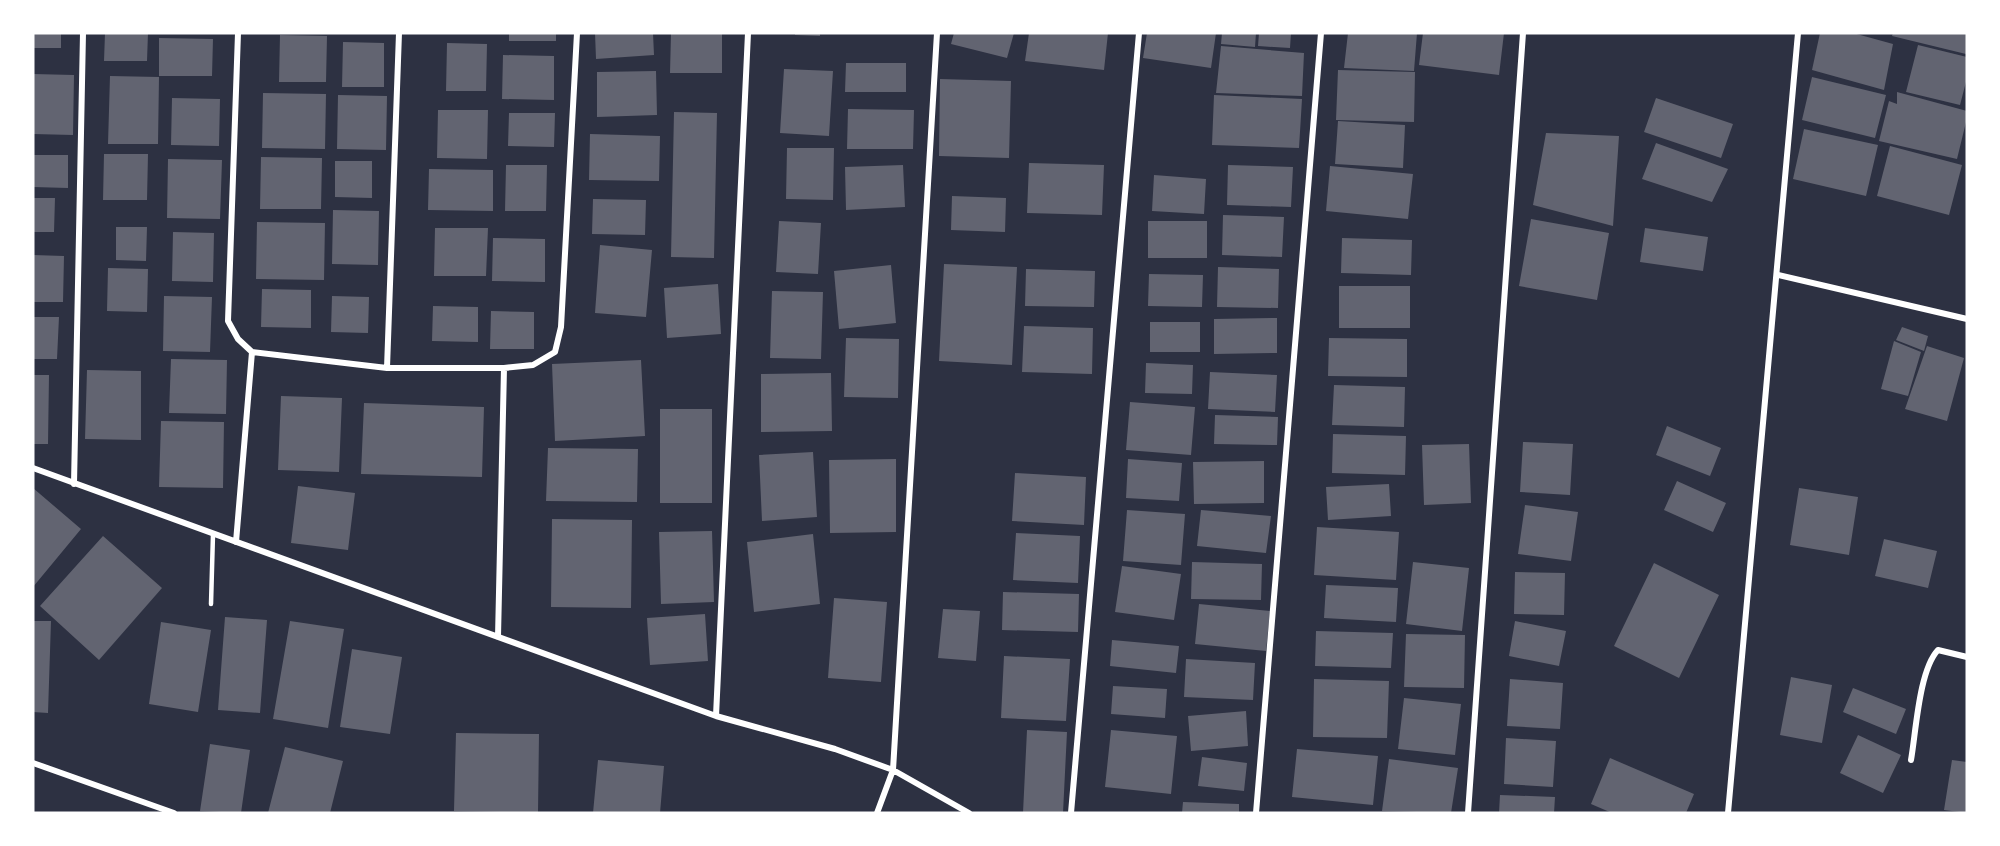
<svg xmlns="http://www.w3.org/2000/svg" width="2000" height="846" font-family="'Exo 2',sans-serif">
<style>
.building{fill:#626471}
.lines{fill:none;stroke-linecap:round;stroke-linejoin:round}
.service{stroke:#fff;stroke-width:4.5}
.minor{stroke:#fff;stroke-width:6}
</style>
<rect width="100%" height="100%" fill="#2d3142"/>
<path class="building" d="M 33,33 L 61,33 L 61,48 L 33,48 Z
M 105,33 L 148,33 L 147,61 L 104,61 Z
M 509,33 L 556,33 L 556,41 L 509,41 Z
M 595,33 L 653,33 L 654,55 L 596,59 Z
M 671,33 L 722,33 L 722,73 L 670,73 Z
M 795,33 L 820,33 L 820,36 L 795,35 Z
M 954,33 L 1014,33 L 1007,58 L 951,44 Z
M 1029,33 L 1108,33 L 1104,70 L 1025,61 Z
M 1147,33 L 1216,33 L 1211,68 L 1143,58 Z
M 1222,33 L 1256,33 L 1255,47 L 1221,44 Z
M 1259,33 L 1291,33 L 1290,48 L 1258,46 Z
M 1348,33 L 1417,33 L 1414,71 L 1344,68 Z
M 1423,33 L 1504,33 L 1499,75 L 1419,65 Z
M 1820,33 L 1853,33 L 1893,44 L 1884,90 L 1812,70 Z
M 1893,33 L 1967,33 L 1967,51 L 1966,54 L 1892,36 Z
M 280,35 L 327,36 L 326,82 L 279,82 Z
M 159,38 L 213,39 L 212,76 L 159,76 Z
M 343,42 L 384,43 L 384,87 L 342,87 Z
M 447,43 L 487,44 L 486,91 L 446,91 Z
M 1918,45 L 1967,57 L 1967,78 L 1960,105 L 1906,92 Z
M 1221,46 L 1304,53 L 1302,96 L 1216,93 Z
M 503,55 L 554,56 L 554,100 L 502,99 Z
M 846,63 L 906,63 L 906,92 L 845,92 Z
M 784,69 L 833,71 L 829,136 L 780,133 Z
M 1338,70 L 1415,72 L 1414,122 L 1336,120 Z
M 656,71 L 657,115 L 597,117 L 597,72 Z
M 33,74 L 74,75 L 73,135 L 33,134 Z
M 110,76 L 159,77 L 158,144 L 108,144 Z
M 1812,77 L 1886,95 L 1875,138 L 1802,120 Z
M 940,79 L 1011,81 L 1009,158 L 939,156 Z
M 1897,92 L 1967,111 L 1967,118 L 1957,159 L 1879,141 L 1889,101 L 1897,104 Z
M 263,93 L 326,94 L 325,149 L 262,148 Z
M 338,95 L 387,96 L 386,150 L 337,149 Z
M 1214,95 L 1302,99 L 1299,148 L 1212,145 Z
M 172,98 L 220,99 L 219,146 L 171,145 Z
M 1656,98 L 1733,124 L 1721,158 L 1644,132 Z
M 848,109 L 914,110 L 913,149 L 847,149 Z
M 438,110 L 488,110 L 487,159 L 437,158 Z
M 674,112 L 717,113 L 714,258 L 671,257 Z
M 509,113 L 555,113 L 554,147 L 508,146 Z
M 1338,121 L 1405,125 L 1403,168 L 1335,164 Z
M 1804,129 L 1878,145 L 1866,196 L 1793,179 Z
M 1546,133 L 1619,136 L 1613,226 L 1533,205 Z
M 590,134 L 660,136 L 659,181 L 589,180 Z
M 1656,143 L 1728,169 L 1712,202 L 1642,179 Z
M 1890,146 L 1962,165 L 1949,215 L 1877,196 Z
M 787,148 L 834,148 L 833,200 L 786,199 Z
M 104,154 L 148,154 L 147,200 L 103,200 Z
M 33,155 L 68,155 L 68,188 L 33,187 Z
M 261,157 L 322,158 L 321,209 L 260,209 Z
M 168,159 L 222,160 L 220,219 L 167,218 Z
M 335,161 L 372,161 L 372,198 L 335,197 Z
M 1029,163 L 1104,165 L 1102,215 L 1027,213 Z
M 506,165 L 547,165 L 546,211 L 505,211 Z
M 903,165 L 905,207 L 846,210 L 845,167 Z
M 1228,165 L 1293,167 L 1291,207 L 1227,205 Z
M 1330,166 L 1413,174 L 1408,219 L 1326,211 Z
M 429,169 L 493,170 L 493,211 L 428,210 Z
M 1154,175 L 1206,179 L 1204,214 L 1152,211 Z
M 952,196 L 1006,198 L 1005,232 L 951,230 Z
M 33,198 L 55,198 L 54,232 L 33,232 Z
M 593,199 L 646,200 L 645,235 L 592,234 Z
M 333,210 L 379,211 L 378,265 L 332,264 Z
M 1223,215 L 1284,217 L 1282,257 L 1222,255 Z
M 1531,219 L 1609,233 L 1597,300 L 1519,286 Z
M 779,221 L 821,223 L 818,274 L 776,272 Z
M 1148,221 L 1207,221 L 1207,258 L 1148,258 Z
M 257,222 L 325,223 L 324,280 L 256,279 Z
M 116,227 L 147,227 L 146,261 L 116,260 Z
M 435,228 L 488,228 L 486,276 L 434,276 Z
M 1645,228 L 1708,237 L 1703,271 L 1640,262 Z
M 173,232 L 214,233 L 213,282 L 172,281 Z
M 493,238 L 545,239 L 545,282 L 492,281 Z
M 1342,238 L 1412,240 L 1411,275 L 1341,273 Z
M 600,245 L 652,250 L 646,317 L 595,313 Z
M 33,255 L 64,256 L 63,302 L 33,302 Z
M 944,264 L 1017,267 L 1012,365 L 939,361 Z
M 891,265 L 896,323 L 839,329 L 834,271 Z
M 1218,267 L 1279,269 L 1278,308 L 1217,307 Z
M 108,268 L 148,269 L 147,312 L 107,311 Z
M 1026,269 L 1095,271 L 1094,307 L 1025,306 Z
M 1149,274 L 1203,275 L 1202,307 L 1148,306 Z
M 718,284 L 721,334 L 667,338 L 664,288 Z
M 1339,286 L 1410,286 L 1410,328 L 1339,328 Z
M 262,289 L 311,290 L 311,328 L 261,327 Z
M 772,291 L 823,292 L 821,359 L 770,358 Z
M 164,296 L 212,297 L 210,352 L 163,351 Z
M 332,296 L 369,297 L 368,333 L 331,332 Z
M 433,306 L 478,307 L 478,342 L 432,341 Z
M 491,311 L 534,312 L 534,349 L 490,349 Z
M 33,317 L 59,317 L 57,359 L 33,359 Z
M 1277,318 L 1277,353 L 1214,354 L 1214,319 Z
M 1150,322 L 1200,322 L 1200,352 L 1150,352 Z
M 1024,326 L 1093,328 L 1092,374 L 1022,372 Z
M 1902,327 L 1928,336 L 1924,351 L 1896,340 Z
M 846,338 L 899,339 L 898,398 L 844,397 Z
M 1329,338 L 1407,339 L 1407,377 L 1328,376 Z
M 1894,341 L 1921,352 L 1908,396 L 1881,389 Z
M 1927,346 L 1964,358 L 1947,421 L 1905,409 Z
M 171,359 L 227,360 L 226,414 L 169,413 Z
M 641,360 L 645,436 L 555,441 L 552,364 Z
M 1146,363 L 1193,365 L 1192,394 L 1145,393 Z
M 87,370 L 141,371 L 141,440 L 85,439 Z
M 1210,372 L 1277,375 L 1275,412 L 1208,409 Z
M 831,373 L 832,431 L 761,432 L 761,374 Z
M 33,375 L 49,375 L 48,444 L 33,444 Z
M 1334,385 L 1405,387 L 1404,427 L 1332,425 Z
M 281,396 L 342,398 L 339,472 L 278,470 Z
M 1130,402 L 1195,407 L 1191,455 L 1126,450 Z
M 364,403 L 484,407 L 482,477 L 361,474 Z
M 660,409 L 712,409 L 712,503 L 660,503 Z
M 1215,415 L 1278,417 L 1277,445 L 1214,444 Z
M 161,421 L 224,422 L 223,488 L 159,487 Z
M 1667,426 L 1721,448 L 1710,476 L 1656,455 Z
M 1333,434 L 1406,436 L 1405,475 L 1332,473 Z
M 1523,442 L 1573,444 L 1570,495 L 1520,492 Z
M 1469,444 L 1471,503 L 1424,505 L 1422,445 Z
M 548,448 L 638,449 L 637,502 L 546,501 Z
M 813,452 L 817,517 L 762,521 L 759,455 Z
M 896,459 L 896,532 L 830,533 L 829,460 Z
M 1128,459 L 1182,463 L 1179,501 L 1126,498 Z
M 1264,461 L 1264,503 L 1194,504 L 1193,462 Z
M 1015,473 L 1086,477 L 1084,525 L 1012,521 Z
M 1677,481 L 1726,503 L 1713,532 L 1664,510 Z
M 1389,484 L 1391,516 L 1328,520 L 1326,487 Z
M 298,486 L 355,493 L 348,550 L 291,543 Z
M 33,488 L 81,529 L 33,587 Z
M 1799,488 L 1858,497 L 1849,555 L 1790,545 Z
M 1525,505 L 1578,512 L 1571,561 L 1518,554 Z
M 1127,510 L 1185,514 L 1181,565 L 1123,561 Z
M 1201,510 L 1271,516 L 1266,553 L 1197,546 Z
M 552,519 L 632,520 L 631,608 L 551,607 Z
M 1317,527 L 1399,532 L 1396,580 L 1314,575 Z
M 712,531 L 714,602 L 661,604 L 659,532 Z
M 1016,533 L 1080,536 L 1078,583 L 1013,580 Z
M 813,534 L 820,604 L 754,612 L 747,542 Z
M 103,536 L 162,588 L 99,660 L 40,606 Z
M 1884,539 L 1937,551 L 1928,588 L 1875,576 Z
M 1192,562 L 1262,564 L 1261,600 L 1191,599 Z
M 1413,562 L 1469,568 L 1462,631 L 1406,624 Z
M 1654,563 L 1719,595 L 1679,678 L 1614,646 Z
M 1122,566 L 1181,574 L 1174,620 L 1115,612 Z
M 1515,572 L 1565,573 L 1564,615 L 1514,614 Z
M 1326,585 L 1398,588 L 1396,622 L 1324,618 Z
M 1003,592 L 1079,594 L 1078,632 L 1002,630 Z
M 834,598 L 887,602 L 881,682 L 828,678 Z
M 1199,604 L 1270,611 L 1266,651 L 1195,644 Z
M 943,609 L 980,611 L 976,661 L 938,658 Z
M 705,614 L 708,661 L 650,665 L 647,618 Z
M 225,617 L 267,620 L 260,713 L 218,710 Z
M 33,621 L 51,621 L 48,713 L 33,712 Z
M 290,621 L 344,629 L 328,728 L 273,719 Z
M 1515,621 L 1566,631 L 1559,666 L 1509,656 Z
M 161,622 L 211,630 L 198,712 L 149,704 Z
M 1316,631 L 1393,633 L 1391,668 L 1315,666 Z
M 1406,634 L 1465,635 L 1464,688 L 1404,687 Z
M 1112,640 L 1179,646 L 1176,673 L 1110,666 Z
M 352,649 L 402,657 L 390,734 L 340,727 Z
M 1004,656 L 1070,659 L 1066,721 L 1001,718 Z
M 1186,659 L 1255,663 L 1253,700 L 1184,697 Z
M 1791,677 L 1832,685 L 1822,743 L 1780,735 Z
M 1314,679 L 1389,681 L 1387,738 L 1313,737 Z
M 1510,679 L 1563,683 L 1560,729 L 1507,726 Z
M 1113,686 L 1167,689 L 1165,718 L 1111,714 Z
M 1853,688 L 1906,709 L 1896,734 L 1843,712 Z
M 1404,698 L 1461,704 L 1455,755 L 1398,749 Z
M 1246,711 L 1248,746 L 1191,751 L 1188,716 Z
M 1027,730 L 1067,732 L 1063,813 L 1023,813 Z
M 1111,730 L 1177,736 L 1171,794 L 1105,787 Z
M 456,733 L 539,734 L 538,813 L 454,811 Z
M 1858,735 L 1901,755 L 1883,793 L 1840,773 Z
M 1506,738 L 1556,741 L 1553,787 L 1504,784 Z
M 210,744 L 250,750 L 241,813 L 200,811 Z
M 285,747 L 343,761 L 330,813 L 268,813 Z
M 1297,749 L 1378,756 L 1373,805 L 1292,797 Z
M 1202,757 L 1247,763 L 1244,791 L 1198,786 Z
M 1610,758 L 1694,794 L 1686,813 L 1612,813 L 1591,804 Z
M 1389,759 L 1458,768 L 1451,813 L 1382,811 Z
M 598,760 L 664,766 L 660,813 L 593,813 Z
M 1952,760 L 1967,762 L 1967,813 L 1944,810 Z
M 1500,795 L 1555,797 L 1554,813 L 1499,813 Z
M 1183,802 L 1239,804 L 1239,813 L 1182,813 Z"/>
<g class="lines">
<path class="service" d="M 211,604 L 213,534"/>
<path class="minor" d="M 238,33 L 228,321 L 238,339 L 252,352 L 387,368 L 504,368
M 1778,275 L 1967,319
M 387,368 L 399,33
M 33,468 L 716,716 L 835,749 L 893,770 L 969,813
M 74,484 L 83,33
M 236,542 L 252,352
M 498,637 L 504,368 L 533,365 L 555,352 L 561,327 L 577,33
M 716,716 L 748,33
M 1911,760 C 1916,732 1919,670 1938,650 L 1967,657
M 33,763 L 174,813
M 877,813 L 893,770 L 937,33
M 1071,813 L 1139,33
M 1256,813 L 1321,33
M 1468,813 L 1523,33
M 1728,813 L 1798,33"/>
</g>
<rect width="2000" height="846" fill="none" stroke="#ffffff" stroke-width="69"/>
</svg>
